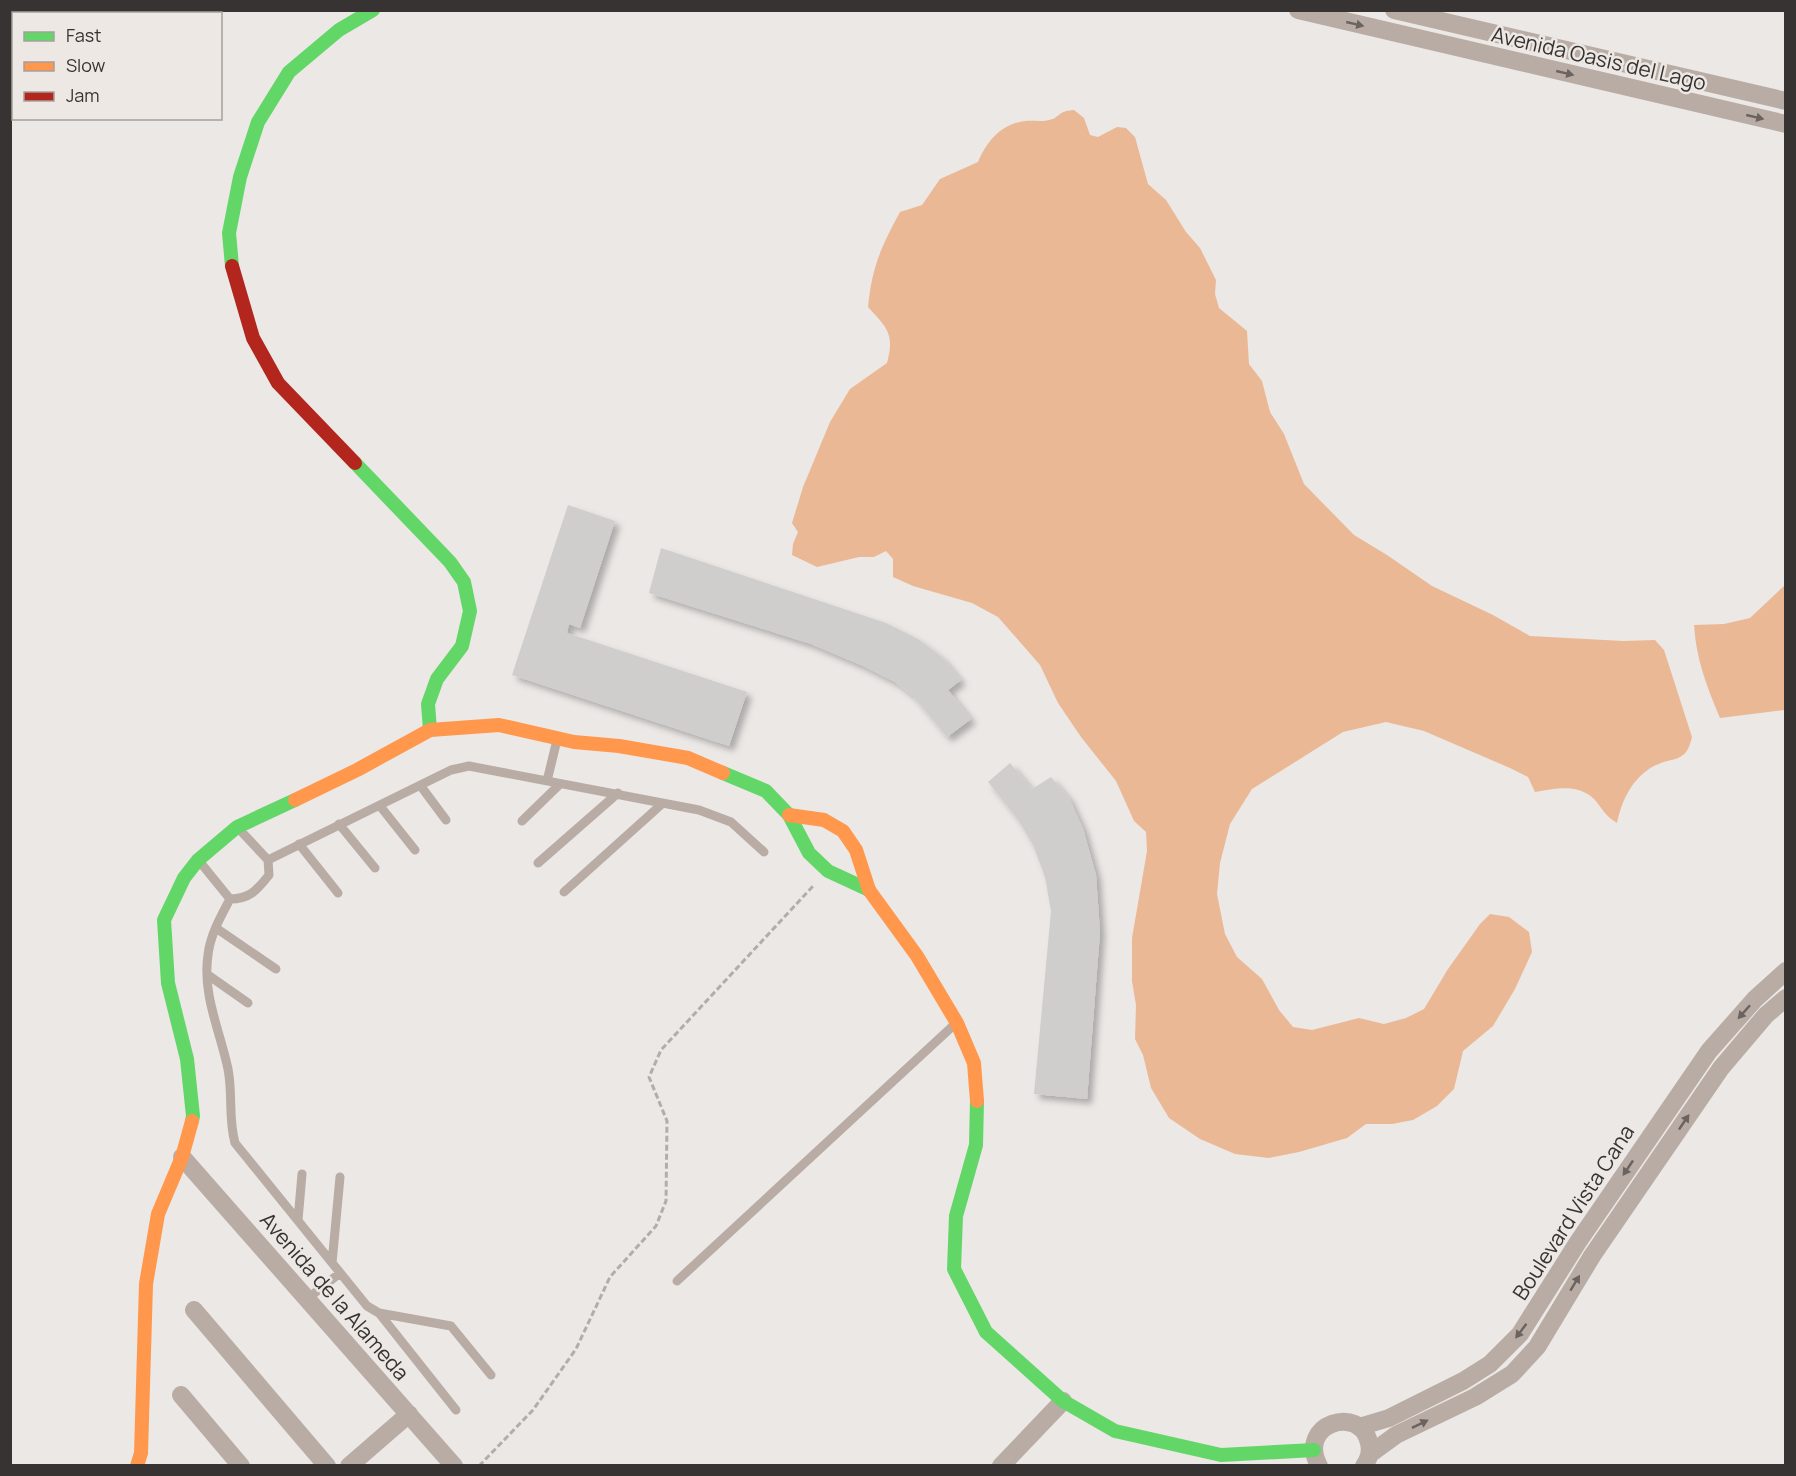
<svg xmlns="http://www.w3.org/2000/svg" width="1796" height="1476" font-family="Manrope,sans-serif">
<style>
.water{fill:#ebb896}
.building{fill:#d0cecc;filter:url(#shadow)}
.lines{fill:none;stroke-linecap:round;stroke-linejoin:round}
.path{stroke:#b5aca8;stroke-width:3;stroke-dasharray:6 3;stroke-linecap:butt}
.lane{stroke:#b9aca5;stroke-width:9}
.street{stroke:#b9aca5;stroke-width:18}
.fast{stroke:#63d668;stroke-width:14}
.slow{stroke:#ff974d;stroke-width:14}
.jam{stroke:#b3261e;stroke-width:14}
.oneway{fill:#6a6360}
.labels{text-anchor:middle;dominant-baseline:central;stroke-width:5;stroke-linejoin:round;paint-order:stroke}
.street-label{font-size:21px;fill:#363332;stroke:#ede8e4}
</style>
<defs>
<filter id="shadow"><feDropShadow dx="5" dy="5" stdDeviation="3" flood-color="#0004"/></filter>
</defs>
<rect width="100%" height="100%" fill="#ebe8e6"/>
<path class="water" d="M 1074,110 L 1084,118 L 1090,135 L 1098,137 L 1117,127 L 1126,128 L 1135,137 L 1148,184 L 1166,200 L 1186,232 L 1200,248 L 1216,280 L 1215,294 L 1219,308 L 1247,331 L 1249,364 L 1262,381 L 1270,412 L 1284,434 L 1304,484 L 1354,535 L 1387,555 L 1432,586 L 1493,615 L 1530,636 L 1623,641 L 1655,640 L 1664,650 L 1692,737 C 1686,764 1674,756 1654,766 C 1632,778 1622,800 1617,823 C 1606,817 1602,808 1594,799 C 1577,783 1555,789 1535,792 L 1528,777 L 1510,768 L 1424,731 L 1386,722 L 1343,732 L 1252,789 L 1230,824 L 1220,863 L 1217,894 L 1225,934 L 1237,957 L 1262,979 L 1279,1010 L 1293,1027 L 1312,1030 L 1359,1018 L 1384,1024 L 1406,1018 L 1424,1009 L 1448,969 L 1480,924 L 1490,914 L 1509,917 L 1529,932 L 1532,952 L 1515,989 L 1493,1026 L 1463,1051 L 1454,1089 L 1437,1106 L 1413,1120 L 1392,1124 L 1366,1124 L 1347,1138 L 1299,1152 L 1269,1158 L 1235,1154 L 1200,1139 L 1169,1118 L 1151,1088 L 1143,1055 L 1135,1039 L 1136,1005 L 1132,981 L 1132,938 L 1147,851 L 1146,832 L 1134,821 L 1116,781 L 1081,737 L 1058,703 L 1040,665 L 998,617 L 972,603 L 913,586 L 893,577 L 893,559 L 886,551 L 874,557 L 859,557 L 817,567 L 792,555 L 793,544 L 798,532 L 792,523 L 803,487 L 830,422 L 850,389 L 887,363 C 895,334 887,328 868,307 C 872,267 881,247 900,212 L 922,205 L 940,179 L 978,162 C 987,141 1001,124 1025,121 C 1033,120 1042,122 1049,120 C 1060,118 1057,111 1074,110 Z
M 1785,585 L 1785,710 L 1720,718 C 1707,687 1696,659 1694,625 L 1724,624 L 1750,618 Z"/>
<path class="building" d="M 568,505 L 615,521 L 580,628 L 569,624 L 567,633 L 747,692 L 729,746 L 512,675 Z
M 661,548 L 886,623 L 918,639 L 942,657 L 961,680 L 948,690 L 971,719 L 947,737 L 913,696 L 895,682 L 861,665 L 811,644 L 649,593 Z
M 1010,763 L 1032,789 L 1051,777 L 1069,798 L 1083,829 L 1096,875 L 1100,932 L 1087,1099 L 1034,1094 L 1051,911 L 1045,877 L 1033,845 L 1017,818 L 988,782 Z"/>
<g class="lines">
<path class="path" d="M 479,1466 L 533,1410 L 576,1349 L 610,1277 L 656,1226 L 666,1201 L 667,1121 L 649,1077 L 661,1050 L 814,885"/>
<path class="lane" d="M 547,781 L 557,740
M 420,785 L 446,820
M 380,806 L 415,850
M 522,821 L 560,784
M 339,824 L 375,868
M 299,844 L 338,893
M 268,860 L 451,770 L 469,766 L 699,810 L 731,822 L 764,852
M 200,862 L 230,899 C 221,916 210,935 208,955 C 202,994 220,1031 228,1069 C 233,1094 228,1118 235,1143 L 367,1306 L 379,1313 L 451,1326 L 491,1375
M 538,863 L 618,793
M 564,892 L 663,803
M 230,899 C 250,899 257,890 269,875 L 268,860 L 238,828
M 216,928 L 276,969
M 208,975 L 248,1003
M 298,1220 L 302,1174
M 332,1263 L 340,1177
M 677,1281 L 955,1024
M 307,1299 L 340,1273
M 379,1313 L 456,1410"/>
<path class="street" d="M 1298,10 L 1786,124
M 1394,10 L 1786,101
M 182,1157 L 454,1466
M 194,1310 L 327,1466
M 181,1395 L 241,1466
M 1359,1427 L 1389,1418 L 1463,1381 L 1490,1364 L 1520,1334 L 1578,1242 L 1709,1051 L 1755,999 L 1786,971
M 1370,1454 L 1396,1435 L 1475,1397 L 1512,1374 L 1537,1347 L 1592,1256 L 1721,1068 L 1766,1015 L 1786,998
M 349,1466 L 409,1414
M 1001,1466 L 1063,1401
M 1319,1466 C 1296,1423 1361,1404 1369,1443 C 1371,1451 1369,1459 1364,1466"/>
<path class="fast" d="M 232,266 L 229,233 L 240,177 L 258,122 L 289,72 L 339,30 L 373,10
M 355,463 L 450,562 L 464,582 L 470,611 L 462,646 L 437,679 L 428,704 L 430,730
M 723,773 L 766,791 L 789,815 L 809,853 L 828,871 L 869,890
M 977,1101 L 976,1145 L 956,1216 L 954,1269 L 986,1332 L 1063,1401 L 1115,1431 L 1221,1455 L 1314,1450
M 192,1121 L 193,1116 L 187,1059 L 168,983 L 164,920 L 184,878 L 198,860 L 237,827 L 295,800"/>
<path class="slow" d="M 295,800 L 357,770 L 430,730 L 499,725 L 574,742 L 619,746 L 688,758 L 723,773
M 789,815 L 824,820 L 843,831 L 856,850 L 869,890 L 917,956 L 957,1023 L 974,1063 L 977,1101
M 137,1466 L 141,1453 L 146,1284 L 158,1214 L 182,1157 L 192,1121"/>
<path class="jam" d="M 232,266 L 253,338 L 278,383 L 355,463"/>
</g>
<defs><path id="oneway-solid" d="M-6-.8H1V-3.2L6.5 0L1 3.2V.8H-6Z" transform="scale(1.5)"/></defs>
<g class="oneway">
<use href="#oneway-solid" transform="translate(1355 24) rotate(13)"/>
<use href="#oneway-solid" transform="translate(1565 73) rotate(13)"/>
<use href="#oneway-solid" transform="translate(1755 117) rotate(13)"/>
<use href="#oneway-solid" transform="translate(1744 1012) rotate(132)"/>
<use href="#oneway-solid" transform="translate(1684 1122) rotate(-56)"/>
<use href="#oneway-solid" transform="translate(1628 1168) rotate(124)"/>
<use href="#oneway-solid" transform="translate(1575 1283) rotate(-59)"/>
<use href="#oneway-solid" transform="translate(1521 1331) rotate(127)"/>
<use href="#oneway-solid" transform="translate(1420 1424) rotate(-26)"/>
</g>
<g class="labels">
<g class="street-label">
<text transform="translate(1599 58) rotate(13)">Avenida Oasis del Lago</text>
<text transform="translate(1573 1212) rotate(-57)">Boulevard Vista Cana</text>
<text transform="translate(335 1296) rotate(49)">Avenida de la Alameda</text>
</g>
</g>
<rect width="1796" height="1476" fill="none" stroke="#363332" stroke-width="24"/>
<rect x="12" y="12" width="210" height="108" fill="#ede8e4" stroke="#a4a09d" stroke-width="1.5"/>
<rect x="24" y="32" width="30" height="9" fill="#63d668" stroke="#a4a09d" stroke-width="1.5"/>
<text x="66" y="42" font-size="18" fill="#363332">Fast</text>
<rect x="24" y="62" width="30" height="9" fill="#ff974d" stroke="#a4a09d" stroke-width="1.5"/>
<text x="66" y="72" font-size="18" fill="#363332">Slow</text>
<rect x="24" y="92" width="30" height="9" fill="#b3261e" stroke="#a4a09d" stroke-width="1.5"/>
<text x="66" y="102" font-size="18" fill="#363332">Jam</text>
</svg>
